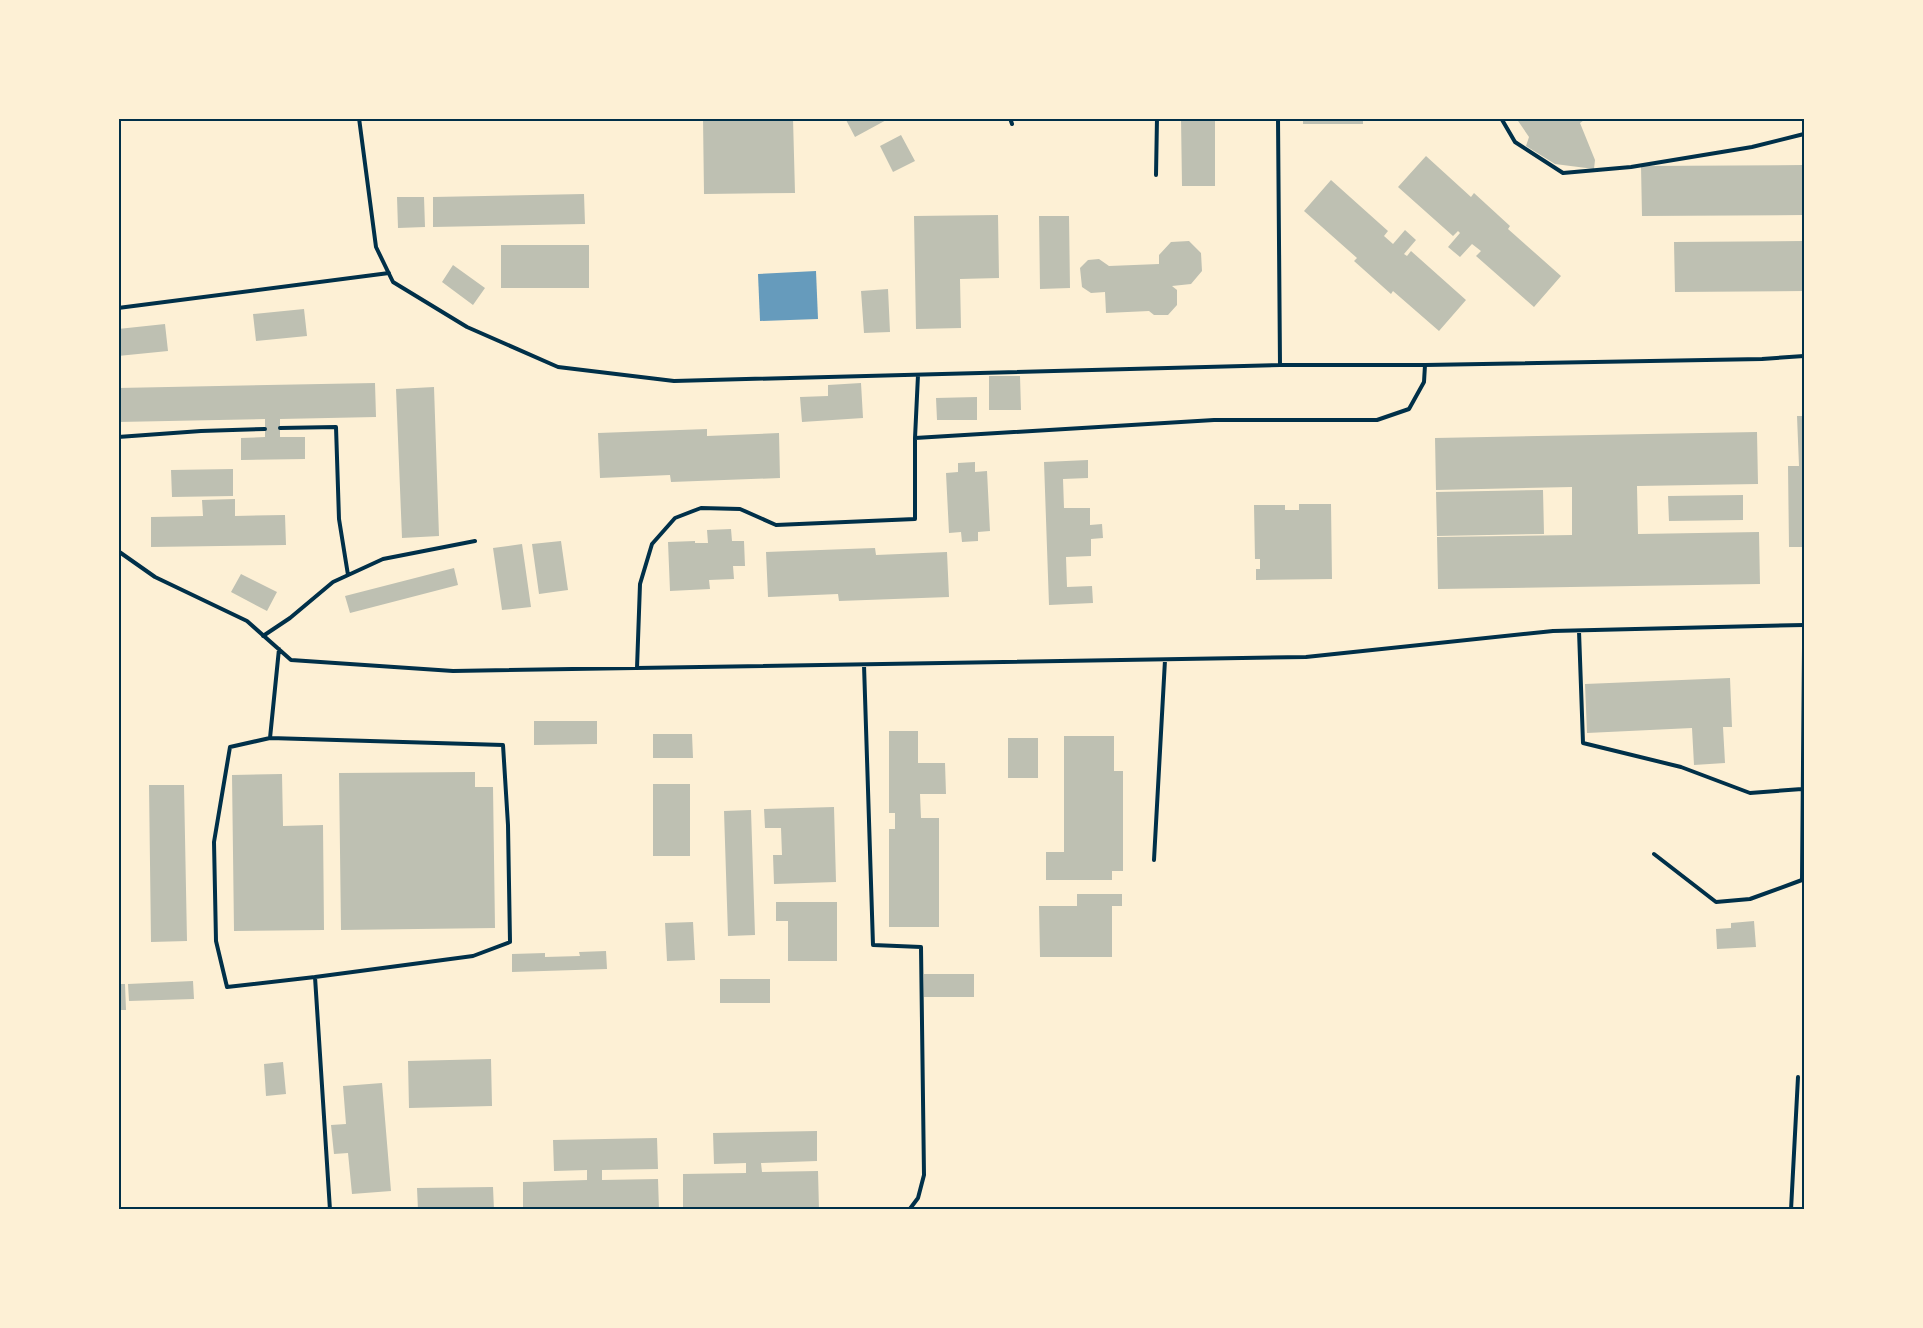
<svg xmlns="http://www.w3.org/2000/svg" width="1923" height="1328" font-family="'Open Sans',sans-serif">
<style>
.water{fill:#669bbc}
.building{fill:#bec0b2}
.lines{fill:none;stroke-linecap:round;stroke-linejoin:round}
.service{stroke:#003049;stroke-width:4}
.neatline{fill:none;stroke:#003049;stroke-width:2}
</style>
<rect width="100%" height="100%" fill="#fdf0d5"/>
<path class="water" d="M 816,271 L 818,319 L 760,321 L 758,274 Z"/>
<path class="building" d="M 703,118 L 793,118 L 795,193 L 704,194 Z
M 845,118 L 890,118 L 855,137 Z
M 1181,118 L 1215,118 L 1215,186 L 1182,186 Z
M 1303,118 L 1363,118 L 1363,124 L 1303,124 Z
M 1516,118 L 1587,118 L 1580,123 L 1595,160 L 1594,169 L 1555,164 L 1526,146 L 1529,137 Z
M 901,135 L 915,161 L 893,172 L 880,146 Z
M 1426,156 L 1471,197 L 1474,193 L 1510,226 L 1508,229 L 1561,276 L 1534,307 L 1476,256 L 1481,251 L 1472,244 L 1460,257 L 1448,247 L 1460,233 L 1458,231 L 1453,236 L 1398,187 Z
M 1804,165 L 1804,215 L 1642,216 L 1641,166 Z
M 1331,180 L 1388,231 L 1384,236 L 1393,244 L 1405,230 L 1416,240 L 1404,254 L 1407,256 L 1411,251 L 1466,300 L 1439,331 L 1393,291 L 1391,294 L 1354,261 L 1357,258 L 1304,211 Z
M 584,194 L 585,224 L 433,227 L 433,197 Z
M 397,197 L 424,197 L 425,227 L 398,228 Z
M 998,215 L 999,278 L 960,279 L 961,328 L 916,329 L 914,216 Z
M 1039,216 L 1069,216 L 1070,288 L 1040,289 Z
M 1189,241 L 1201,253 L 1202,271 L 1191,284 L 1172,286 L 1177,290 L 1177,305 L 1168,315 L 1154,315 L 1149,311 L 1106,313 L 1105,292 L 1091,293 L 1082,287 L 1080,268 L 1088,260 L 1099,259 L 1109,266 L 1159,264 L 1159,255 L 1171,242 Z
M 1804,241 L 1804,291 L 1675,292 L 1674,242 Z
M 501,245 L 589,245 L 589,288 L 501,288 Z
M 453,265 L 485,288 L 473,305 L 442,282 Z
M 888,289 L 890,332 L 864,333 L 861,291 Z
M 304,309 L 307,336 L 256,341 L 253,314 Z
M 165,324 L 168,351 L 118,356 L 118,329 Z
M 989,376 L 1020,376 L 1021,410 L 989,410 Z
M 375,383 L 376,417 L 280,419 L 280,437 L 305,437 L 305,459 L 241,460 L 241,438 L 265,437 L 265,419 L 118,422 L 118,388 Z
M 861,383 L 863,418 L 802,422 L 800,397 L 828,396 L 828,385 Z
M 434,387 L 439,536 L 402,538 L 396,389 Z
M 977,397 L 977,420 L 937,420 L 936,398 Z
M 1797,416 L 1804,416 L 1804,547 L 1789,547 L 1788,466 L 1799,466 Z
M 707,429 L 707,436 L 779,433 L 780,478 L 671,482 L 670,475 L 600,478 L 598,433 Z
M 1757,432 L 1758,484 L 1637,486 L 1638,534 L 1759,532 L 1760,584 L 1438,589 L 1437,537 L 1572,535 L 1572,487 L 1436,490 L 1435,438 Z
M 1088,460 L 1088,478 L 1063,479 L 1064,508 L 1090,508 L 1090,525 L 1102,524 L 1103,538 L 1091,539 L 1091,556 L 1066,557 L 1067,587 L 1092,586 L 1093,603 L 1049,605 L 1044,462 Z
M 975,462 L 975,472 L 987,471 L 990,531 L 978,532 L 978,541 L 962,542 L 961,532 L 949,533 L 946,473 L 958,472 L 958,463 Z
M 233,469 L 233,496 L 172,497 L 171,470 Z
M 1543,490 L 1544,534 L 1437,536 L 1436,492 Z
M 1743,495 L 1743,520 L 1669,521 L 1668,496 Z
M 235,499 L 235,516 L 285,515 L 286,545 L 151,547 L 151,517 L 203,516 L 202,500 Z
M 1299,504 L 1331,504 L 1332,579 L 1256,580 L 1256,569 L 1260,569 L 1260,559 L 1255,559 L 1254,505 L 1285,505 L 1285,510 L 1299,510 Z
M 731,529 L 732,541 L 744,541 L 745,566 L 733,566 L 734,579 L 709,580 L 710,589 L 670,591 L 668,542 L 695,541 L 695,543 L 708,543 L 707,530 Z
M 561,541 L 568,590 L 539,594 L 532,544 Z
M 522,544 L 531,607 L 502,610 L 493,548 Z
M 875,548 L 876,555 L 947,552 L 949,597 L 839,601 L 838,594 L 768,597 L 766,552 Z
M 454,568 L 458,585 L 350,613 L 345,596 Z
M 241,574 L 277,592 L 267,611 L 231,592 Z
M 1730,678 L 1732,727 L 1723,727 L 1725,763 L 1694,765 L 1692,728 L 1587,733 L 1585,684 Z
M 534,721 L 597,721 L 597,744 L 534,745 Z
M 889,731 L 918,731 L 918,763 L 945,763 L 946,794 L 920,794 L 921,818 L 939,818 L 939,927 L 889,927 L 889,829 L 895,829 L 895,813 L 889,813 Z
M 653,734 L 692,734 L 693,758 L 653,758 Z
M 1064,736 L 1114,736 L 1114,771 L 1123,771 L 1123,871 L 1112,871 L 1112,880 L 1046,880 L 1046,852 L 1064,852 Z
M 1008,738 L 1038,738 L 1038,778 L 1008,778 Z
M 475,772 L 475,787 L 493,787 L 495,928 L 341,930 L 339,773 Z
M 282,774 L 283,826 L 323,825 L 324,930 L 234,931 L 232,775 Z
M 653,784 L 690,784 L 690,856 L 653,856 Z
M 149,785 L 184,785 L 187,941 L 151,942 Z
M 834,807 L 836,882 L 774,884 L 773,855 L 782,855 L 781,828 L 765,828 L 764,809 Z
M 751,810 L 755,935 L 728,936 L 724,811 Z
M 1077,894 L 1122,894 L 1122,906 L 1112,906 L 1112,957 L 1040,957 L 1039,906 L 1077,906 Z
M 776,902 L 837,902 L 837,961 L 788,961 L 788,921 L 776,921 Z
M 1754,921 L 1756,947 L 1717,949 L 1716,929 L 1731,928 L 1731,923 Z
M 693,922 L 695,960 L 667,961 L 665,923 Z
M 606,951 L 607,969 L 512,972 L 512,954 L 545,953 L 545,957 L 580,956 L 579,952 Z
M 924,974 L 974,974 L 974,997 L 924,997 Z
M 720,979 L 770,979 L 770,1003 L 720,1003 Z
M 193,981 L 194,999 L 129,1001 L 128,984 Z
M 118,984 L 125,984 L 126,1010 L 118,1010 Z
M 491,1059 L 492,1106 L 409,1108 L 408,1061 Z
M 283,1062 L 286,1094 L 266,1096 L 264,1064 Z
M 382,1083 L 391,1191 L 352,1194 L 348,1153 L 334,1154 L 331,1125 L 346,1124 L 343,1086 Z
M 817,1131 L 817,1161 L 761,1163 L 762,1172 L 818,1171 L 819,1210 L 683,1210 L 683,1174 L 746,1173 L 746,1163 L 714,1164 L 713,1133 Z
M 657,1138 L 658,1169 L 602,1170 L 602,1180 L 658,1179 L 659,1210 L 523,1210 L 523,1182 L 587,1180 L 587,1170 L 554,1171 L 553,1140 Z
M 493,1187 L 494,1210 L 418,1210 L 417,1188 Z"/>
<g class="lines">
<path class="service" d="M 359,118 L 376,247 L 393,282 L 467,327 L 558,367 L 674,381 L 1280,365 L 1425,365 L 1762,359 L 1804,356
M 1010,118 L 1012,124
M 1278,118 L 1280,365
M 1501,118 L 1515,142 L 1563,173 L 1631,167 L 1752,147 L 1804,134
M 1156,175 L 1157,118
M 118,308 L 389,273
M 918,375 L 915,438 L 1214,420 L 1377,420 L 1409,409 L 1424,382 L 1425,365
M 280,428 L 336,427 L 339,519 L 348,575
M 118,437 L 201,431 L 265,429
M 118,551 L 155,577 L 247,621 L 291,660 L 453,671 L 1306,657 L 1553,631 L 1804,625
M 1579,631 L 1583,743 L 1681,767 L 1750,793 L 1802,789
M 263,636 L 290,618 L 333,582 L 383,559 L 475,541
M 279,649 L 270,738 L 230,747 L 214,842 L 216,941 L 227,987 L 315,977 L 330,1210
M 864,665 L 873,945 L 921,947 L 924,1175 L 918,1198 L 909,1210
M 637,668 L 640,584 L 652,544 L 675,518 L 701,508 L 740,509 L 776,525 L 915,519 L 915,438
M 270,738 L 503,745 L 508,825 L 510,942 L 473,956 L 315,977
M 1654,854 L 1716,902 L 1750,899 L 1802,880 L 1804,648
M 1154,860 L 1165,660
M 1791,1210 L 1798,1077"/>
</g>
<rect width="1923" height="1328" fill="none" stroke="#fdf0d5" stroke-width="240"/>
<rect x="120" y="120" width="1683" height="1088" class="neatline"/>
</svg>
